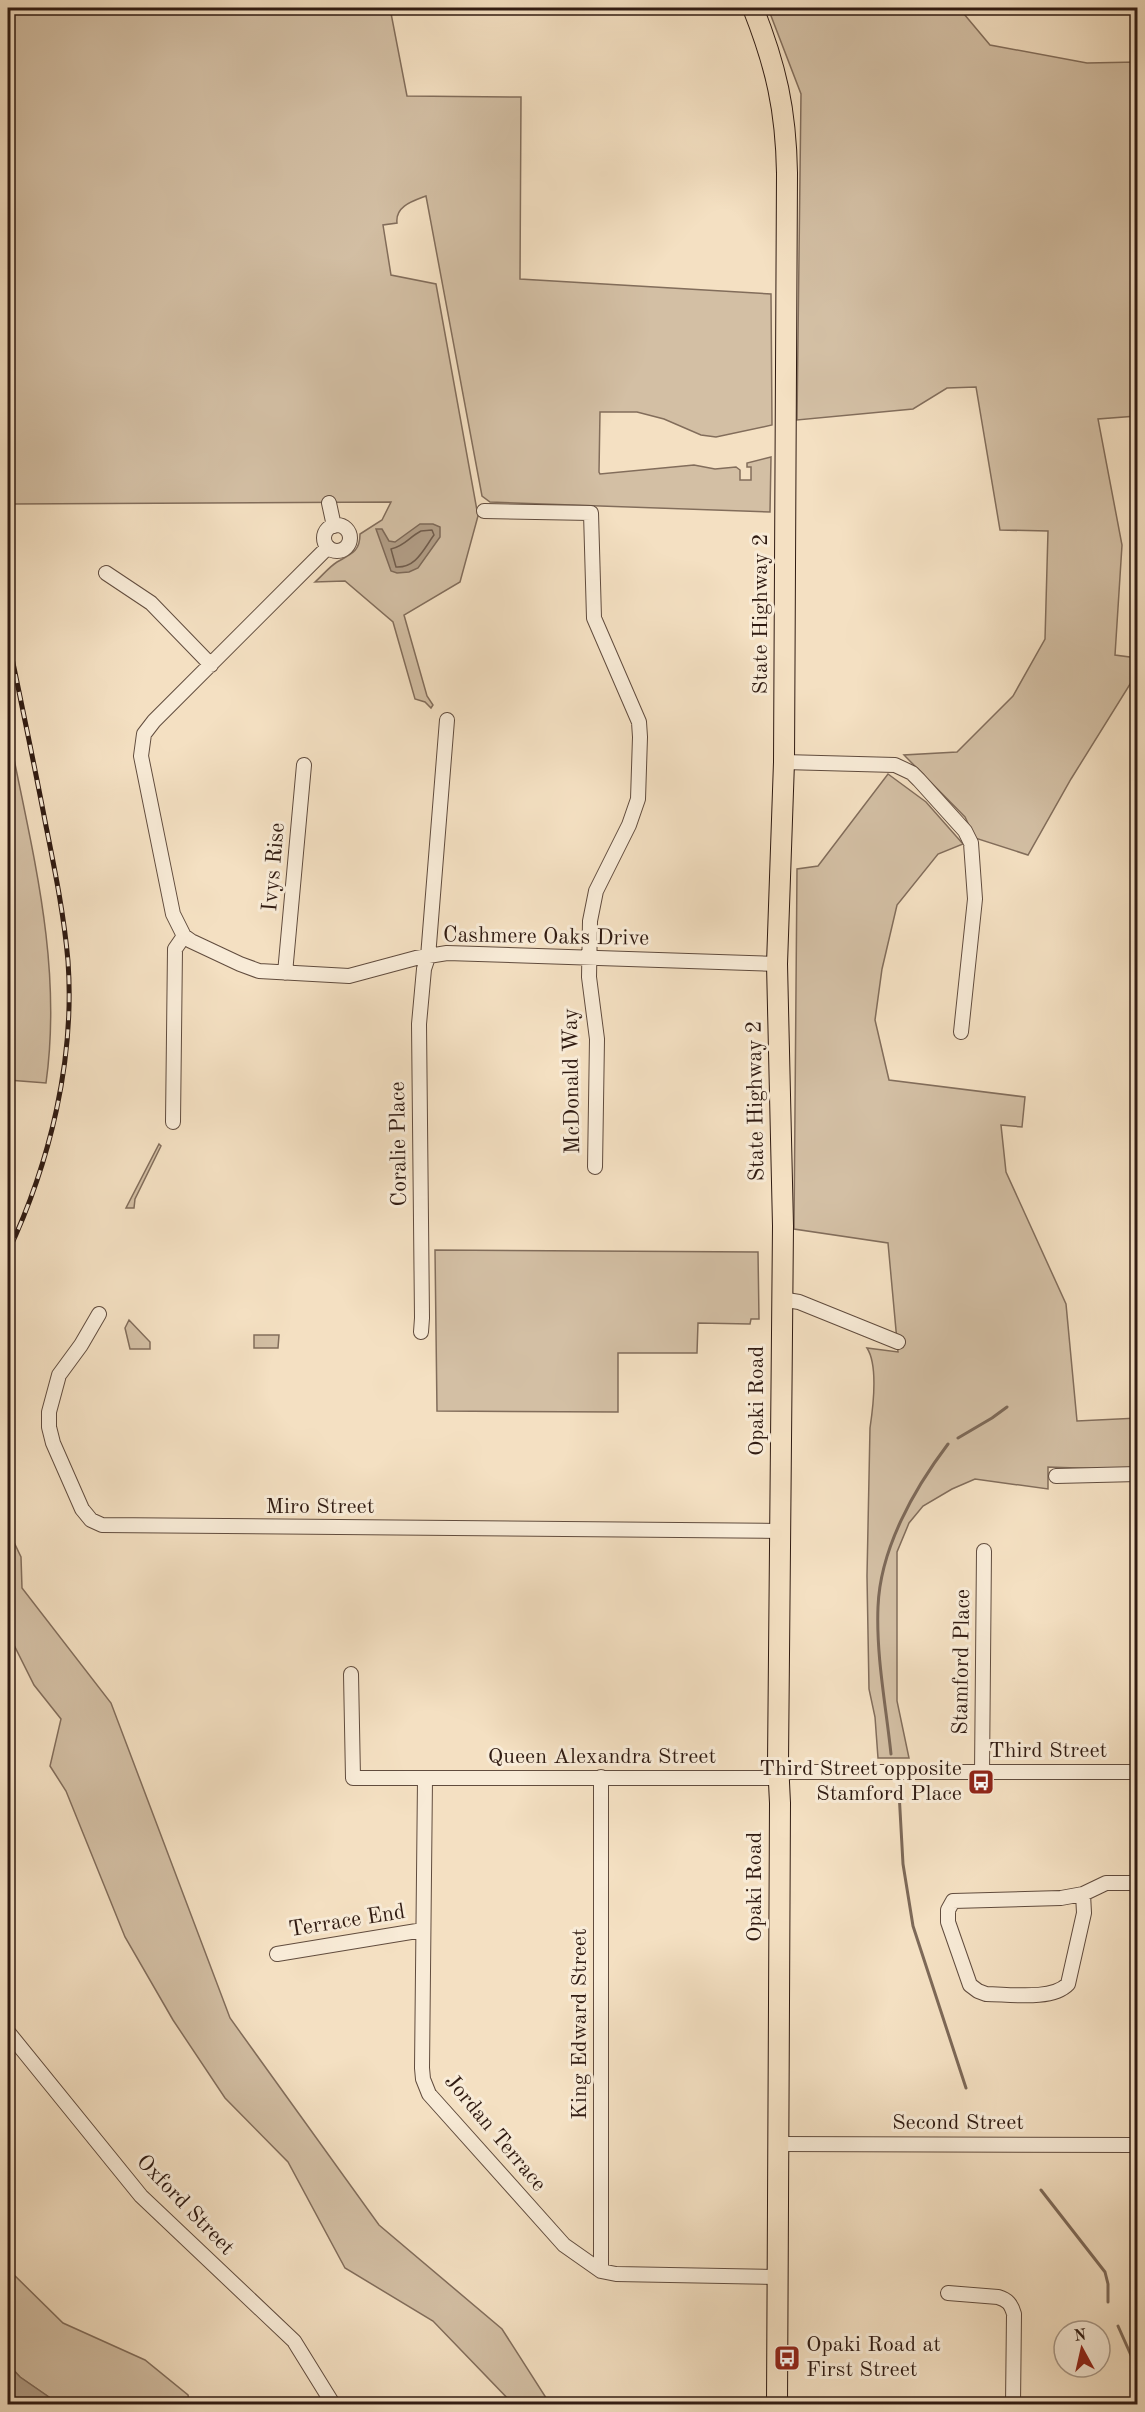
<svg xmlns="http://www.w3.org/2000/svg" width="1145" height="2412" font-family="'Old Standard TT',serif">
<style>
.green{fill:#d3bfa4;stroke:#826d5b;stroke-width:1.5}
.water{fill:#b19d86;stroke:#7d6958;stroke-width:1.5}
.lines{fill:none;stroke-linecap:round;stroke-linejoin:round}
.shore{stroke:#705c4c;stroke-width:1.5}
.stream{stroke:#7d6958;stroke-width:3}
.minor-casing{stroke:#614c3e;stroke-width:16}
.highway-casing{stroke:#301b12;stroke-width:22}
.minor{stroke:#f8ebd7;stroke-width:14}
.highway{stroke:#f4e0c2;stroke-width:20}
.rail-casing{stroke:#301b12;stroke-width:5}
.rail{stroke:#f8ebd7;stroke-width:3;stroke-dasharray:9;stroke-linecap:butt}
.labels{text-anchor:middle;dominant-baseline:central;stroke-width:6;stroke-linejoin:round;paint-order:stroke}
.street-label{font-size:22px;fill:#301b12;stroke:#f8ebd7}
.poi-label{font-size:22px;fill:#301b12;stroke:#f8ebd7;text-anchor:end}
</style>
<rect width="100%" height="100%" fill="#f4e0c2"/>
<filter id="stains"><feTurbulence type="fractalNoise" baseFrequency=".00333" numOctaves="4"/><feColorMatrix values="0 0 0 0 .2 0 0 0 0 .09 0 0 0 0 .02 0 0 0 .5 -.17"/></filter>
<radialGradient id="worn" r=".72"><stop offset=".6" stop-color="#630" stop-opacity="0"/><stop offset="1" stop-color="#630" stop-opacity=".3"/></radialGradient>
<path class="green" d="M 8,8 L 390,8 L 407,96 L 521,97 L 520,279 L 771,294 L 772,425 L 716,437 L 701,435 L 664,419 L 637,412 L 600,412 L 599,472 L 600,474 L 694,465 L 715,469 L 736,467 L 740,470 L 740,480 L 751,480 L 751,467 L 747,467 L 747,463 L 771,457 L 770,512 L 490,502 L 482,496 L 426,196 C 413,201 395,206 397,223 L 383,225 L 391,275 L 436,284 L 478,516 L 460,582 L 404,615 L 427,696 L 433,705 L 431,708 L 425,702 L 415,699 L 393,622 L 345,581 L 315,582 C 322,576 329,567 337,562 C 351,554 360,552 360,534 L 382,520 L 391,502 L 10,504 L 8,495 Z
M 768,8 L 959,8 L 990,45 L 1087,63 L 1137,62 L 1137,416 L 1098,419 L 1122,545 L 1115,655 L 1137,658 L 1137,673 L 1071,779 L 1028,855 L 975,838 L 965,817 L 904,755 L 957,752 L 1013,696 L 1045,639 L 1048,531 L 1000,530 L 976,387 L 947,388 L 913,409 L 797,420 L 801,94 Z
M 8,729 C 31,848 63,961 46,1083 L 8,1080 Z
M 888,774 L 926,802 L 963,844 L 938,854 L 897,905 L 882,969 L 875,1020 L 889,1080 L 1025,1097 L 1022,1127 L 1001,1125 L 1006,1172 L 1066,1304 L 1077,1421 L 1138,1418 L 1137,1470 L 1048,1467 L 1048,1489 L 975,1479 L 952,1489 L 923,1506 L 909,1523 L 897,1552 L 897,1701 L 909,1758 L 878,1758 L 875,1717 L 869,1689 L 867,1576 L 870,1428 C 873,1408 878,1365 867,1348 L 898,1352 L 888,1243 L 794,1229 L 797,869 L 818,866 Z
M 159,1144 L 161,1146 L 135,1199 L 134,1208 L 126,1208 Z
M 435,1250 L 758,1252 L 759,1319 L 751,1319 L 750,1324 L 698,1323 L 697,1353 L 618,1353 L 618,1412 L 437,1411 Z
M 129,1320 L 150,1342 L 150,1349 L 130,1349 L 125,1328 Z
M 254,1335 L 279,1335 L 278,1348 L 254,1348 Z
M 8,1515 L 11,1536 L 21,1557 L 22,1588 L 111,1703 L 230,2018 L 379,2225 L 502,2329 L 550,2404 L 513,2404 L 433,2321 L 345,2268 L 288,2162 L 225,2098 L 173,2020 L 125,1937 L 66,1791 L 50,1766 L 61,1719 L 34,1685 L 8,1633 Z
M 8,2269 L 63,2323 L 145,2360 L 188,2395 L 190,2404 L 59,2404 L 20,2377 L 8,2364 Z"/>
<path class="water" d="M 420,524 L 433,524 L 440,527 L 440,537 L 418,568 L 409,572 L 397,573 L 391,571 L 376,529 L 382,529 L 389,541 L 395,542 Z
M 8,2364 L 20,2377 L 59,2404 L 23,2404 L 8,2390 Z"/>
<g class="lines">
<path class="shore" d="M 421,531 L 432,530 L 434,535 C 423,550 416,568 396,567 L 391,549 C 405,546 409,537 421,531 Z"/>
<path class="stream" d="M 958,1438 L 992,1418 L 1007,1407
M 891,1754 C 886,1706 876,1656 878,1607 C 880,1549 914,1489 948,1444
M 899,1792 L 903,1864 L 913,1926 L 966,2088
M 1041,2190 L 1105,2272 L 1108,2284 L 1108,2302
M 1118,2326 L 1138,2371"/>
<defs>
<path id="minor" d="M 329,503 L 334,526
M 484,511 L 591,513 L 594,618 L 639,722 L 640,737 L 638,799 L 629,825 L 596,891 L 590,921 L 589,977 L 597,1039 L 595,1167
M324 538a13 13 0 1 1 26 0a13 13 0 1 1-26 0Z
M 328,547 L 154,721 L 144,734 L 141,756 L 173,914 L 184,936 L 191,941 L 240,964 L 259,971 L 349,976 L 416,958 L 447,953 L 777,964
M 106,573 L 151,603 L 211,665
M 784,762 L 895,765 L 912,773 L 919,780 L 965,831 L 971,843 L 975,899 L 961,1032
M 285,973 L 304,765
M 173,1122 L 175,949 L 184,936
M 781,1299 L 799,1302 L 898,1342
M 99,1314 L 81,1345 L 59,1375 L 49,1412 L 49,1427 L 53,1443 L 82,1509 L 91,1520 L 102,1525 L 780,1531
M 421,1332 L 422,1318 L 419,1024 L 424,969 L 428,957 L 447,720
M 1056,1476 L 1138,1474
M 351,1674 L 353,1778 L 770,1778 L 789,1772 L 1138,1772
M 982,1773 L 984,1551
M 425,1779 L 422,2068 L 423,2079 L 429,2094 L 564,2245 L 601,2271 L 616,2274 L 777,2277
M 1083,1894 L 1084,1913 L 1068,1984 C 1052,2001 1008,1994 986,1994 L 978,1991 L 970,1985 L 948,1922 L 948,1910 L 953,1901 L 1061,1898 L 1083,1894 L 1106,1883 L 1138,1883
M 277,1954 L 423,1930
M 8,2032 L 141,2196 L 294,2341 L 333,2404
M 779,2144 L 1138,2145
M 601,2271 L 601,1777
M 948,2293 L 998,2297 C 1008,2300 1011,2304 1014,2314 L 1013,2404"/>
<path id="highway" d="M 753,8 C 776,66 786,110 787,173 L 784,762 L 777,964 L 783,1226 L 778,1762 L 780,1803 L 777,2404"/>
</defs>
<use href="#minor" class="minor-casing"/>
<use href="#highway" class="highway-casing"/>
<use href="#minor" class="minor"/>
<use href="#highway" class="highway"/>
<defs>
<path id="rail" d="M 8,639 C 21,701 34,763 46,826 C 55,871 64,915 68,961 C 75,1060 50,1163 8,1252"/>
</defs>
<use href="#rail" class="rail-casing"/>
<use href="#rail" class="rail"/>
</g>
<defs>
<symbol id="bus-square" viewBox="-11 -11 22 22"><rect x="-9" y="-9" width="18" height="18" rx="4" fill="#8f2418" stroke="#f8ebd7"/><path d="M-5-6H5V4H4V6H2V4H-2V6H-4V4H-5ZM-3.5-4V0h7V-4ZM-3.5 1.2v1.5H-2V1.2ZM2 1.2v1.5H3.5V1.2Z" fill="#fff"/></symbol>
</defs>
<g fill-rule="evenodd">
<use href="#bus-square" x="966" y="1767" width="30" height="30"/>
<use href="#bus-square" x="772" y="2343" width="30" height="30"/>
</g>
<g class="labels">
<g class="street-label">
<text transform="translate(761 614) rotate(-90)">State Highway 2</text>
<text transform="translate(274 867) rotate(-85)">Ivys Rise</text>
<text transform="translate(546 937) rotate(1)">Cashmere Oaks Drive</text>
<text transform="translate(572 1081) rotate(-91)">McDonald Way</text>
<text transform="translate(756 1101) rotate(-91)">State Highway 2</text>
<text transform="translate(399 1144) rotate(-91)">Coralie Place</text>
<text transform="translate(757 1401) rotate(-90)">Opaki Road</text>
<text x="320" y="1507">Miro Street</text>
<text transform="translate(962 1662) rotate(-89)">Stamford Place</text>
<text x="1048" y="1751">Third Street</text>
<text x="602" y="1757">Queen Alexandra Street</text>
<text transform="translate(755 1887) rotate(-90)">Opaki Road</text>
<text transform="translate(347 1921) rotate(-9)">Terrace End</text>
<text transform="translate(580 2024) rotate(-90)">King Edward Street</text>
<text x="958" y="2123">Second Street</text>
<text transform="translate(495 2133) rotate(50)">Jordan Terrace</text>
<text transform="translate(185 2205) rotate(46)">Oxford Street</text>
</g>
<g class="poi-label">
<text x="962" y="1769">Third Street opposite<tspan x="962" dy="25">Stamford Place</tspan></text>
<text x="806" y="2345" text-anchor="start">Opaki Road at<tspan x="806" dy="25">First Street</tspan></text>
</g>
</g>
<rect width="1145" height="2412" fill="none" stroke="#f4e0c2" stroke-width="30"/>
<rect x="9" y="9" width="1127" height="2394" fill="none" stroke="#301b12" stroke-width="3"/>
<rect x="15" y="15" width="1115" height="2382" fill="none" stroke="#301b12" stroke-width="1.5"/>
<g transform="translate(1082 2349) rotate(352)"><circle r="28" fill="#f8ebd7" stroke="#a89888" stroke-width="1.5"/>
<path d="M0-4.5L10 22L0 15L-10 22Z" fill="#8f2418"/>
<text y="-9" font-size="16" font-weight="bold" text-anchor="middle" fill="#301b12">N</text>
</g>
<rect width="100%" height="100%" filter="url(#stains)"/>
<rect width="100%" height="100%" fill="url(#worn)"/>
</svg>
